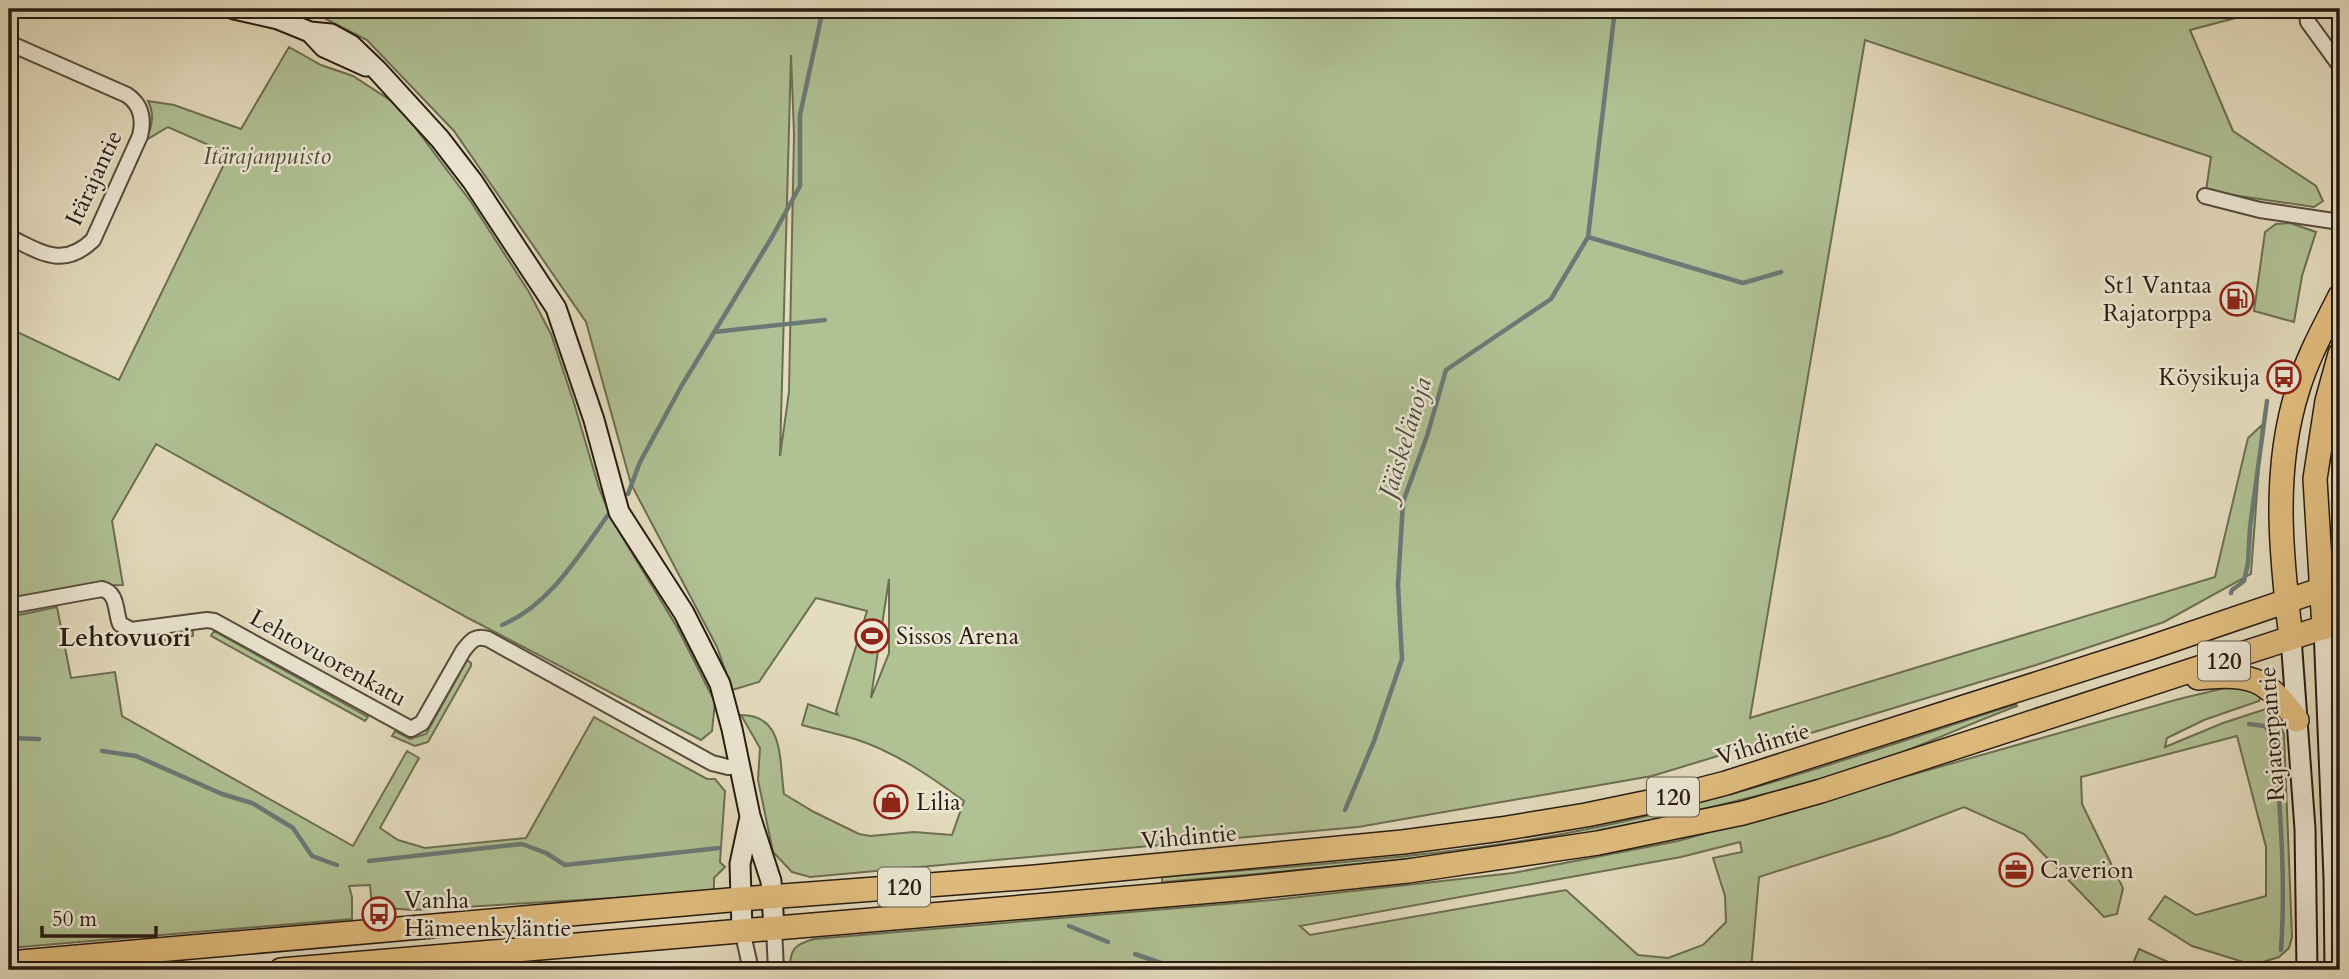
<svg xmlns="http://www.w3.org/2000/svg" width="2349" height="979" font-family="Cardo,serif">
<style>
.green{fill:#b0c194;stroke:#6c6e52;stroke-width:2;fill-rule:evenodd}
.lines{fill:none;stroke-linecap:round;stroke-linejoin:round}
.stream{stroke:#6b7976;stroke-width:4.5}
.street-casing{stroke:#564a3c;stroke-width:18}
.secondary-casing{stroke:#271a10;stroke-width:23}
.primary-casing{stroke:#271a10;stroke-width:26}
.street{stroke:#ede8d5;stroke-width:14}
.secondary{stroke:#ede8d5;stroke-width:19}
.primary{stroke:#e2be7f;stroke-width:23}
.labels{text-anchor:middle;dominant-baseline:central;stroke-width:5;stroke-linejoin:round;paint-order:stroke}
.shield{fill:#ede8d5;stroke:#62584b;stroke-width:2}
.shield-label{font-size:23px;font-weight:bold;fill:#271a10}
.park-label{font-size:24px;font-style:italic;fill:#504c38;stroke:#ede8d5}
.street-label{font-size:24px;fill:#271a10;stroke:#ede8d5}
.poi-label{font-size:24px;fill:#271a10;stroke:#ede8d5;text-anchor:start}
.water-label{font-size:26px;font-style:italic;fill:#494a43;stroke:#ede8d5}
.neighbourhood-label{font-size:26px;font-weight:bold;fill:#271a10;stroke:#ede8d5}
</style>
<rect width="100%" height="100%" fill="#e4dcbe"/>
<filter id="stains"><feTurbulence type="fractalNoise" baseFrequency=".00286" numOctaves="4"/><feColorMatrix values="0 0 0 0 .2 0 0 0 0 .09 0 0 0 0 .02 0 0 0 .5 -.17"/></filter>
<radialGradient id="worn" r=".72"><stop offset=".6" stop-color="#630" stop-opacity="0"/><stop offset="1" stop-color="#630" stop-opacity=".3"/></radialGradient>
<path class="green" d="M 315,9 L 2270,9 L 2190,30 L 2233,131 L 2316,186 L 2323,201 L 2314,207 L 2206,191 L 2211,157 L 1865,40 L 1750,718 L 2215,577 L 2248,438 L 2262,425 L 2251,574 L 2164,622 L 2036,665 L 1811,733 L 1731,752 L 1652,776 L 1358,827 L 810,877 L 792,872 L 773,852 L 758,780 L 760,748 L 741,715 C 785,715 779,761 784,794 L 814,812 L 859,834 L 870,836 L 914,832 L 952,835 L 964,801 C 930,776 895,752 855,739 C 838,734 820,730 802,725 L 808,704 L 838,715 L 836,711 L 867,611 L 816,598 L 759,682 L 732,690 L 717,647 L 631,484 L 586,322 L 454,131 L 367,40 L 314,13 ZM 791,55 L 794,134 L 789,392 L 780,456 ZM 889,579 L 889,653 L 871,698 L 871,697 Z
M 289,47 L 321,65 L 353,76 L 399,106 L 471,202 L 529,292 L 551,334 L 574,403 L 599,488 L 612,520 L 677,627 L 715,702 L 712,731 L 701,740 L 468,618 L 156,444 L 112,521 L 123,585 L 78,586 L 9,601 L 9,328 L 119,380 L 229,154 L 168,127 L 146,140 C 152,126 155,115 148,101 L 174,105 L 241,129 Z
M 2290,223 L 2316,232 L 2302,276 L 2294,322 L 2254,311 L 2265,232 L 2276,224 Z
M 2340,446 L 2340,529 C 2334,502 2333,474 2340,446 Z
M 57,607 L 71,678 L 115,672 L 122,716 L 353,846 L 407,751 L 419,758 L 380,828 L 398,840 L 425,848 L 526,838 L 594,717 L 707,779 L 715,779 L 725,791 L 720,862 L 725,867 L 714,878 L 714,892 L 413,910 L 372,907 L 370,885 L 349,886 L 352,897 L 352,919 L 9,948 L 9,699 L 13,697 L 9,683 L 9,622 L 19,615 Z
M 193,630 L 193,636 L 152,642 L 151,637 Z
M 214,631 L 368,717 L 365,721 L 211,636 Z
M 467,660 L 471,663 L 471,666 L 428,742 L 415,746 L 392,736 L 395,731 L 410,739 L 426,734 Z
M 2225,688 L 2237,688 L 2262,694 L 2259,701 L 2204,720 L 2167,738 L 2165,747 L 2223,723 L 2272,707 L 2284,734 L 2292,937 L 2289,948 L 2279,957 L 2253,965 L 2192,946 L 2149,919 L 2165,896 L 2196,915 L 2266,896 L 2266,847 L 2237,736 L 2081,777 L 2082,804 L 2123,888 L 2117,914 L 2104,917 L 2024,834 L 1964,807 L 1891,835 L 1759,877 L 1751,970 L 789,970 C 791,949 793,945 814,939 L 1273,900 L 1513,873 L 1678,841 L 2179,699 ZM 1740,842 L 1742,852 L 1713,858 L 1725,896 L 1726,922 L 1703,945 L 1668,958 L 1638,955 L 1566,890 L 1310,935 L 1300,926 L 1681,857 Z
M 2016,704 L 2017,706 C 1960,727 1906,754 1848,771 C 1736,804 1621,829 1506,846 C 1392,863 1277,872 1162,882 L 1162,877 C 1304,865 1449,857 1588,829 C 1735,799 1875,750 2016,704 Z
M 2139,949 L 2186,970 L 2202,970 L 2141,970 L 2131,968 Z"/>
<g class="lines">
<path class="stream" d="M 1588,237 L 1743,283 L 1781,272
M 714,332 L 825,320
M 2339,455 L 2337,485 L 2338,525 L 2340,527
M 628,494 L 640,462 L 682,385 L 772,237 L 800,186 L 800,115 L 823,9
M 2231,593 L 2232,590 L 2244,581 L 2248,563 L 2250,527 L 2267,401
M 502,625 C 550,605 579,555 608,515
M 2249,724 L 2265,726 L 2275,741 C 2280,811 2286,880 2281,950
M 9,738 L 39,739
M 102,751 L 136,756 L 222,794 L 252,803 L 293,828 L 312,856 L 337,865
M 1345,810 L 1374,741 L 1402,659 L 1398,585 L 1403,502 L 1427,436 L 1446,370 L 1551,299 L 1588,237 L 1615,9
M 369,861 L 522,844 L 546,853 L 565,865 L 719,848
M 1069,926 L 1108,942
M 1135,954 L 1181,970"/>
<defs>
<path id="street" d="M 2306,9 L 2308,22 L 2340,66
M 9,43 L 127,95 C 142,105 144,120 140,136 L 93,240 C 63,269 41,252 9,237
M 2205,196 L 2260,210 L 2340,222
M 9,606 L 102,589 C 118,593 115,611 120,624 L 131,630 L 207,620 L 214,621 L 411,729 L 422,723 L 463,651 C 471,641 475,635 488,639 L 712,763 L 728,767 L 740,767
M 774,928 L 776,970
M 742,930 L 751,970"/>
<path id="secondary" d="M 234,9 L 278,19 L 310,32 L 331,34 L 351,45 L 377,70 L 440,139 L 473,182 L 556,308 L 594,420 L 619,512 L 684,613 L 720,684 L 732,729 L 750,816 L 771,881 L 774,928
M 310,32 L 324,47 L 366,66
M 2324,628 L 2334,877 L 2335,970
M 2291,638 L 2305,829 L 2307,970
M 742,930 L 740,864 L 750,817"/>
<path id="primary" d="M 2324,628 L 2315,479 L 2327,401 L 2340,354
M 2291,638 C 2281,555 2272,470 2298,389 C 2308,356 2325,326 2340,296
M 2198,678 C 2249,672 2267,678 2297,720
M 9,963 L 741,899 L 1035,877 L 1403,842 L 1501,829 L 1586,815 L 1668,798 L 1726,783 L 2149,648 L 2340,583
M 281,970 L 1236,889 L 1408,871 L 1598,843 L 1743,813 L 1821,791 L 2340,622"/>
</defs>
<use href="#street" class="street-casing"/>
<use href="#secondary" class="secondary-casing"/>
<use href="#primary" class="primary-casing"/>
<use href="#street" class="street"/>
<use href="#secondary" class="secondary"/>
<use href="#primary" class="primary"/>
</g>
<defs>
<symbol id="fuel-ring" viewBox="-11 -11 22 22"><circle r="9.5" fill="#ede8d5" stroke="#8f2418" stroke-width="1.5"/><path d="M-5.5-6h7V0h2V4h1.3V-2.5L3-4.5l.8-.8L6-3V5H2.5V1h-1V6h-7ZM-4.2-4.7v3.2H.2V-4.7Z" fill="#8f2418"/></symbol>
<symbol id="bus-ring" viewBox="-11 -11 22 22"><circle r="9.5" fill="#ede8d5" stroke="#8f2418" stroke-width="1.5"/><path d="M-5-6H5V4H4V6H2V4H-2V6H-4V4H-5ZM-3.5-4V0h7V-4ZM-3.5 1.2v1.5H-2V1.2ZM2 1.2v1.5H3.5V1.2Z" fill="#8f2418"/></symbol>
<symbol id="stadium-ring" viewBox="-11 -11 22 22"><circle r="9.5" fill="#ede8d5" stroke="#8f2418" stroke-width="1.5"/><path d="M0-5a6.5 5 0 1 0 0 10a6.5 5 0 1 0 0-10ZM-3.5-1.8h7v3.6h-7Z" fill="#8f2418"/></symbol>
<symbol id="shop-ring" viewBox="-11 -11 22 22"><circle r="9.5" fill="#ede8d5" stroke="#8f2418" stroke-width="1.5"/><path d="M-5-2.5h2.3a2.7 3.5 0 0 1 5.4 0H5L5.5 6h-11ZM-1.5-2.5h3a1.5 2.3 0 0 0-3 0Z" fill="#8f2418"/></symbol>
<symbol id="office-ring" viewBox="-11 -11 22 22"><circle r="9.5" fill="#ede8d5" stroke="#8f2418" stroke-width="1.5"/><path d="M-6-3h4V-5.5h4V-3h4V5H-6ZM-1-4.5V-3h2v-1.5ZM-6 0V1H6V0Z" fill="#8f2418"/></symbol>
</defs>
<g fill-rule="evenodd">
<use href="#fuel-ring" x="2218" y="280" width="38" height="38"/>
<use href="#bus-ring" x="2265" y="358" width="38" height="38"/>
<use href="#stadium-ring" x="853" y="617" width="38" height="38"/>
<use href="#shop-ring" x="872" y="783" width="38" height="38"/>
<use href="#office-ring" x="1997" y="851" width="38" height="38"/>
<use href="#bus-ring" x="360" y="895" width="38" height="38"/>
</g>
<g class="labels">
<g class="shield">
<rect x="2198" y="641.5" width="52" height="39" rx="5"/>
<rect x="1647" y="777.5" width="52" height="39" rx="5"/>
<rect x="878" y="867.5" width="52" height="39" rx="5"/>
</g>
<g class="shield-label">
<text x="2224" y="661">120</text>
<text x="1673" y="797">120</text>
<text x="904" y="887">120</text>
</g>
<g class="park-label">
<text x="267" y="156">Itärajanpuisto</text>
</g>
<g class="street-label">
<text transform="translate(94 178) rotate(-65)">Itärajantie</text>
<text transform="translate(328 658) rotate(29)">Lehtovuorenkatu</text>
<text transform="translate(2272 734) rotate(-94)">Rajatorpantie</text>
<text transform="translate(1763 744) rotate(-17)">Vihdintie</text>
<text transform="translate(1189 837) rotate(-5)">Vihdintie</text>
</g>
<g class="poi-label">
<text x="2212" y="285" text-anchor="end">St1 Vantaa<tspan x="2212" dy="28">Rajatorppa</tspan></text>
<text x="2260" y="377" text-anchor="end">Köysikuja</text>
<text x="896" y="636">Sissos Arena</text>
<text x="916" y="802">Lilia</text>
<text x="2040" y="870">Caverion</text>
<text x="404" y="900">Vanha<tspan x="404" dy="28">Hämeenkyläntie</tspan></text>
</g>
<g class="water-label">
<text transform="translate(1405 438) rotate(-73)">Jääskelänoja</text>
</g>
<g class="neighbourhood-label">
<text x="125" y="637">Lehtovuori</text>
</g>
</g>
<rect width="2349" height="979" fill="none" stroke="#e4dcbe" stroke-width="35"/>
<rect x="10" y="10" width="2328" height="958" fill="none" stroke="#271a10" stroke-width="3.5"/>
<rect x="18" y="18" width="2314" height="944" fill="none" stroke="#271a10" stroke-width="2"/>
<path d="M42 926v10h114v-10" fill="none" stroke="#271a10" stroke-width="3.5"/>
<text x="52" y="926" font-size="21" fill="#271a10" stroke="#ede8d5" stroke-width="5" paint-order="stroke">50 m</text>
<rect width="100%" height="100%" filter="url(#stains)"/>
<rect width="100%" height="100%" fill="url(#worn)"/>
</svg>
